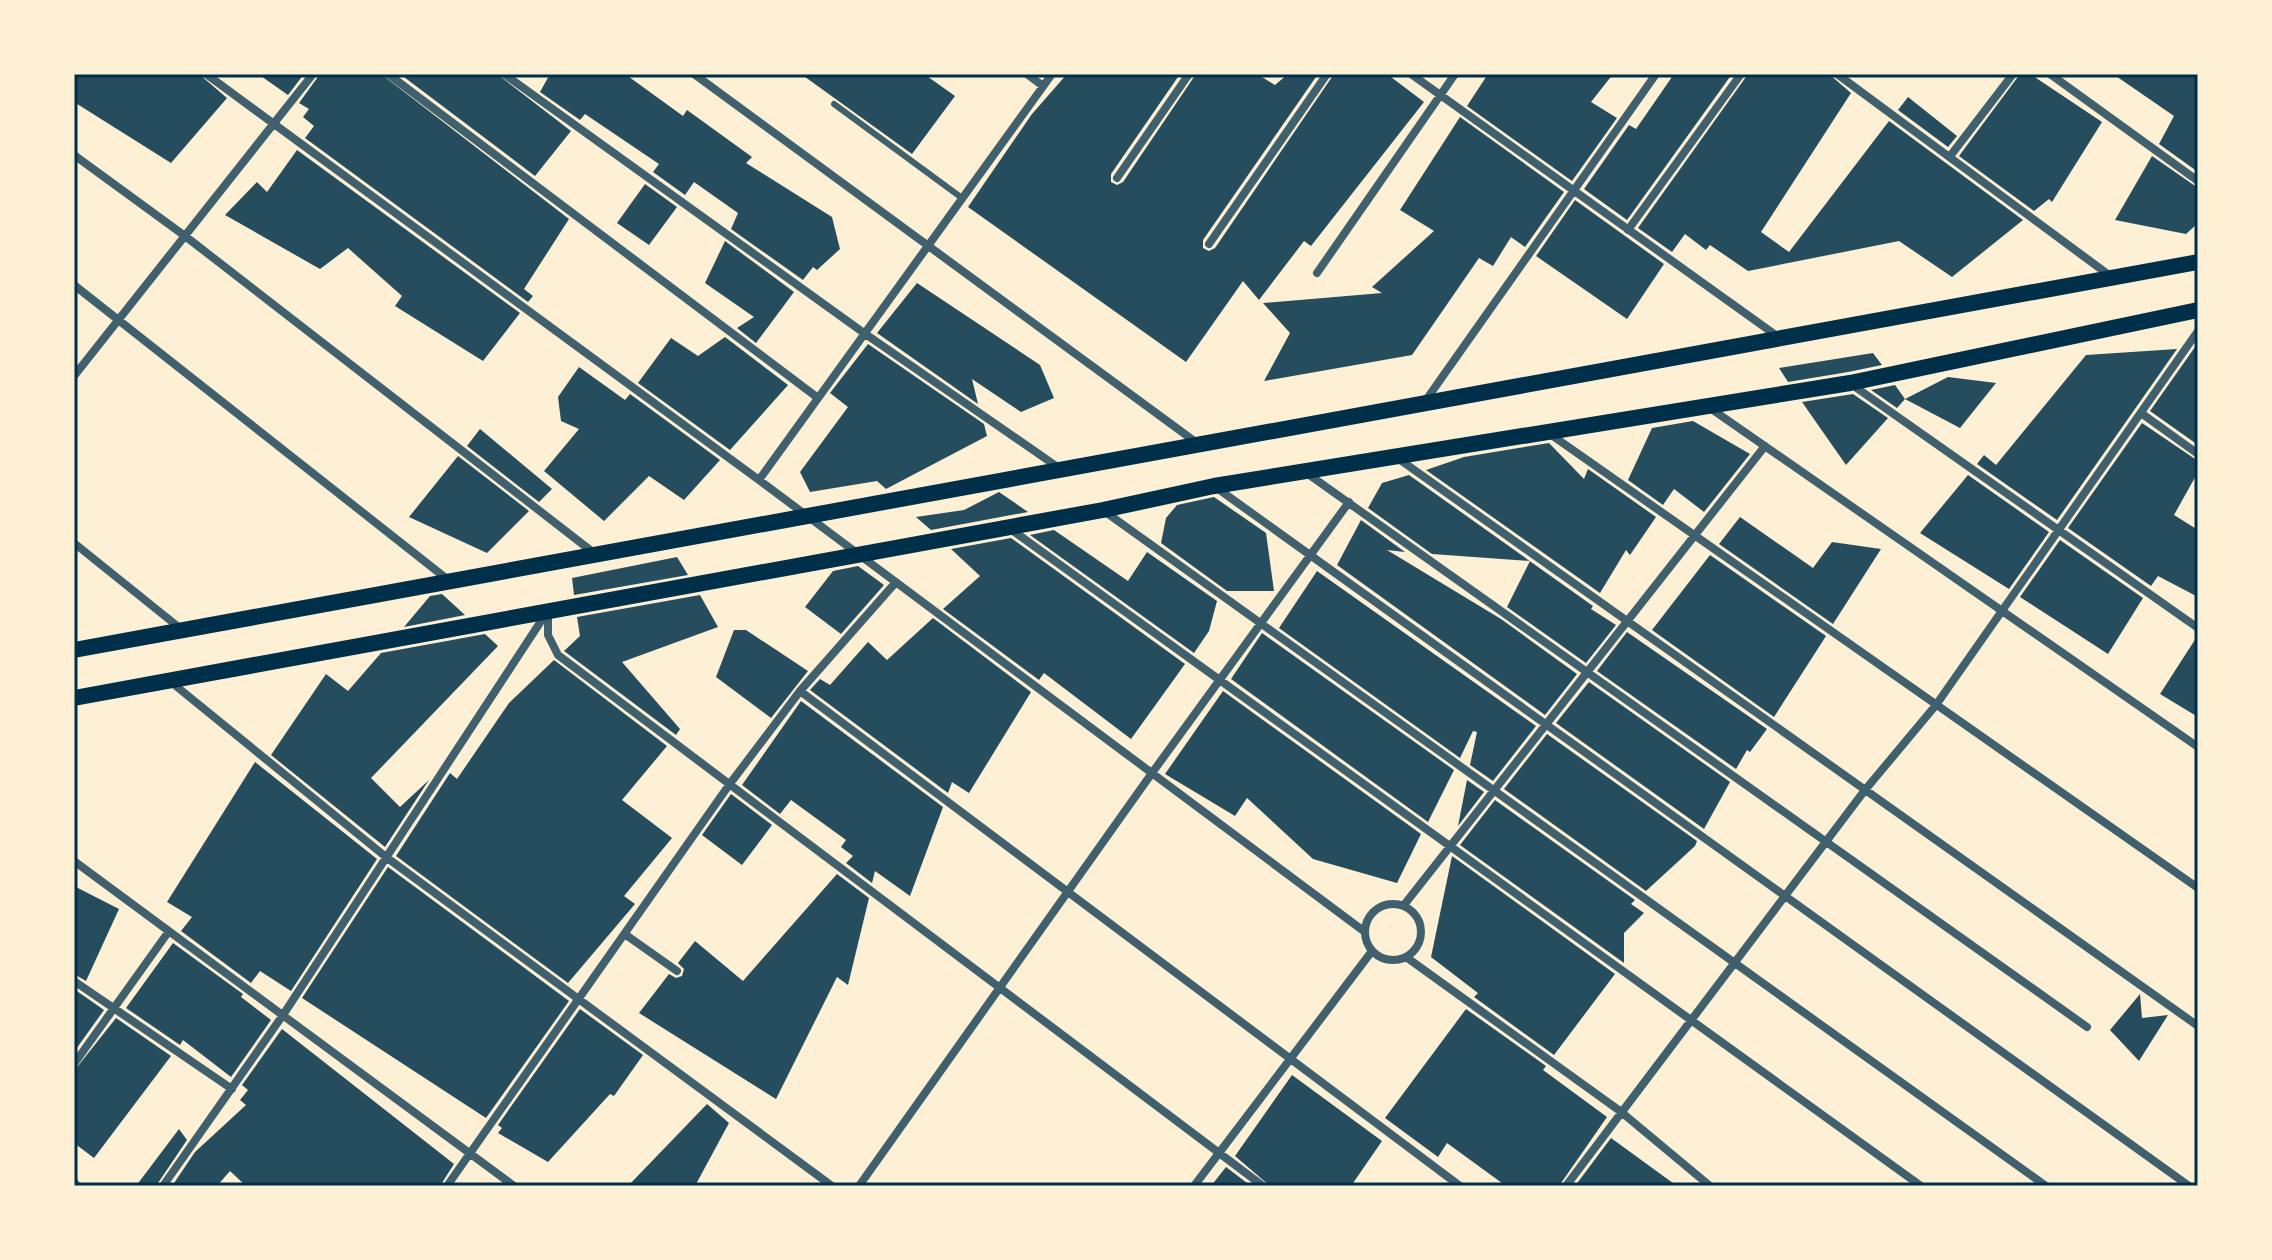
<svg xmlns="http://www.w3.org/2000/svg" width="2272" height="1260" font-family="Karla,sans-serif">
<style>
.building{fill:#264d5e}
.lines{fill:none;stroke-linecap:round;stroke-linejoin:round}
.service{stroke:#3f606c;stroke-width:6}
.minor{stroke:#3f606c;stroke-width:8}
.secondary{stroke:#003049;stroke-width:16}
.neatline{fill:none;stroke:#003049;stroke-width:3}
</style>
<rect width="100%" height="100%" fill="#fdf0d5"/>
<path class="building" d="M 74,74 L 199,74 L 227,98 L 171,163 L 74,102 Z
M 258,74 L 304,74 L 288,95 Z
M 320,74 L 381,74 L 569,219 L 524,289 L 533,296 L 528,302 L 305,138 L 314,126 L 303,117 L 309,109 L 299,103 Z
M 400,74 L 497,74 L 571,131 L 535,176 Z
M 550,74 L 625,74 L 683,116 L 687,110 L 752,157 L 746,163 L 832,217 L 840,249 L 817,270 L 813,267 L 803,280 L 731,229 L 738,213 L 694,182 L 685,195 L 653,172 L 659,164 L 585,114 L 580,120 L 540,92 Z
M 801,74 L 924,74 L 955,96 L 912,154 Z
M 1067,74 L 1180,74 L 1111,174 L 1111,182 L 1117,185 L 1123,182 L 1196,74 L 1257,74 L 1275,85 L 1288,74 L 1318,74 L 1203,240 L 1203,248 L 1209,251 L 1215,248 L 1334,74 L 1387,74 L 1424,102 L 1311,246 L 1304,241 L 1259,300 L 1243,281 L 1186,362 L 968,207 L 1032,114 Z
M 1488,74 L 1613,74 L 1591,102 L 1617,118 L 1572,181 L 1467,106 Z
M 1674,74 L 1732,74 L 1627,220 L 1584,189 L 1629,125 L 1636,129 Z
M 1748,74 L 1829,74 L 1851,93 L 1761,232 L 1789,252 L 1889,121 L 2023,220 L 1952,277 L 1899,241 L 1748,271 L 1710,245 L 1706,250 L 1685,234 L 1672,252 L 1638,228 Z
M 2020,74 L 2030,74 L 2102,122 L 2052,202 L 2049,199 L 2034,211 L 1959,156 Z
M 2113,74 L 2198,74 L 2198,172 L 2159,144 L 2174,116 Z
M 1908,97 L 1957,136 L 1948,147 L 1898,110 Z
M 1460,117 L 1564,192 L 1525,247 L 1511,237 L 1493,266 L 1479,258 L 1412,355 L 1264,381 L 1290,333 L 1263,303 L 1382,293 L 1372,287 L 1434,231 L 1400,210 Z
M 297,150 L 520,313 L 483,361 L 395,306 L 402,296 L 348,248 L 320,269 L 225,215 L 257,182 L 267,192 Z
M 2152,156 L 2198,188 L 2198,223 L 2186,234 L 2115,220 Z
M 645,184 L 677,207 L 649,245 L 617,223 Z
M 1575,200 L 1664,264 L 1627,319 L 1536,256 Z
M 725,241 L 794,292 L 756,343 L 737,328 L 754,317 L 705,283 Z
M 917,283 L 1040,365 L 1054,398 L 1021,412 L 972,379 L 978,404 L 877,333 Z
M 725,337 L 788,385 L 730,450 L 638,383 L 671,338 L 698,356 Z
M 868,344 L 984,424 L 987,436 L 886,489 L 877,481 L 810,492 L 800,472 L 848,407 L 830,393 Z
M 2195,347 L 2198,347 L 2198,445 L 2150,411 Z
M 2177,349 L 2057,520 L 1977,464 L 1984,455 L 1996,465 L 2086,355 Z
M 1873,353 L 1882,365 L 1848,372 L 1788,382 L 1779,368 Z
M 579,367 L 625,400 L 630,394 L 720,460 L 684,500 L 649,476 L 604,521 L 544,471 L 579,429 L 561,421 L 558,397 Z
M 1948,377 L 1996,383 L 1960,428 L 1905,399 Z
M 1895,385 L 1905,399 L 1897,408 L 1871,390 Z
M 1853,394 L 1888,418 L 1846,465 L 1802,402 Z
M 1693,421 L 1750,454 L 1704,512 L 1674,489 L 1663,505 L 1628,480 L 1652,428 Z
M 2142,423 L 2198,461 L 2198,472 L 2174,515 L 2198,530 L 2198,597 L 2158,576 L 2151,586 L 2068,528 Z
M 480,429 L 552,489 L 539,502 L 467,446 Z
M 1549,443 L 1584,479 L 1588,469 L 1656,517 L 1630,555 L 1626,550 L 1600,593 L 1426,470 L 1464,457 Z
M 458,456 L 529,511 L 487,553 L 409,517 Z
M 1409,475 L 1593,606 L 1591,609 L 1616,625 L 1586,663 L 1507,607 L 1530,561 L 1432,554 L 1368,508 L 1382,483 Z
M 1968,475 L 2049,532 L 2009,589 L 1920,533 Z
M 999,492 L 1028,512 L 931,530 L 916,517 L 964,510 Z
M 1214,497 L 1266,533 L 1274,591 L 1227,591 L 1161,543 L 1166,518 L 1177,505 Z
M 1740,517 L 1813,568 L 1832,542 L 1881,549 L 1833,624 L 1719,544 Z
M 1361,520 L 1405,552 L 1387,550 L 1501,619 L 1577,674 L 1545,715 L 1337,565 Z
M 1054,530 L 1128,581 L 1147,552 L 1217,601 L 1209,631 L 1194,653 L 1030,535 Z
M 1011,538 L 1185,664 L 1131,739 L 1044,673 L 1039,680 L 943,609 L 980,576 L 951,549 Z
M 2060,540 L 2143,598 L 2108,654 L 2020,597 Z
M 1710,555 L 1826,636 L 1774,717 L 1652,630 Z
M 677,557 L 688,575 L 574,595 L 572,578 Z
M 858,566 L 884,585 L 841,634 L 805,607 L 833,571 Z
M 1317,571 L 1536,726 L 1493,781 L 1470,765 L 1477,732 L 1473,731 L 1460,758 L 1279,628 Z
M 442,594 L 465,615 L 404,627 L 430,596 Z
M 700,595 L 718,627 L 622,662 L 680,729 L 676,735 L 564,651 L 580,636 L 577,617 Z
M 933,618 L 1031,692 L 969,793 L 952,782 L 948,793 L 810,690 L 820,679 L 830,685 L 868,642 L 887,660 Z
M 734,630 L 746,630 L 808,671 L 771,718 L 716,677 Z
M 1627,632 L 1767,729 L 1750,752 L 1747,750 L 1736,769 L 1597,671 Z
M 1262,633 L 1454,770 L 1428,822 L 1231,679 Z
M 485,634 L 498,646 L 371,778 L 400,807 L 429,780 L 385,847 L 271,755 L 326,674 L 348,691 L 381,653 Z
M 2198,635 L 2198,717 L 2160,694 Z
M 554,660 L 667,746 L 622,800 L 672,838 L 624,896 L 635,904 L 568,983 L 396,856 L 450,773 L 457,779 L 509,703 Z
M 1589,682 L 1730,782 L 1704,829 L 1556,723 Z
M 1223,691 L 1421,834 L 1397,883 L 1313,859 L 1247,798 L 1235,816 L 1165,774 Z
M 801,701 L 943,807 L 910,896 L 875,871 L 872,883 L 846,863 L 853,856 L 841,847 L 846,840 L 791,800 L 780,814 L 742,785 Z
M 1547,734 L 1697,841 L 1695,846 L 1646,891 L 1504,789 Z
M 255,762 L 377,859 L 291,991 L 260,971 L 251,983 L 181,931 L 192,917 L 167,902 Z
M 1467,780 L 1484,792 L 1458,826 Z
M 731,794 L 772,825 L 742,865 L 702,835 Z
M 1495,800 L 1635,900 L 1631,904 L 1644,913 L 1624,933 L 1624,963 L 1460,845 Z
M 1452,856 L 1615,974 L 1554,1055 L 1474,997 L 1478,993 L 1431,957 Z
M 388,867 L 569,1001 L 486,1118 L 302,998 Z
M 837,874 L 869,898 L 848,985 L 837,977 L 776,1099 L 639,1013 L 669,974 L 676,978 L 682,976 L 684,969 L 678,963 L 695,941 L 743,981 Z
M 74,886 L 119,909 L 86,981 L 74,974 Z
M 173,943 L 243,994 L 241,997 L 271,1020 L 231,1077 L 183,1040 L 180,1045 L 126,1008 Z
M 74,989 L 104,1010 L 74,1052 Z
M 2140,994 L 2142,1018 L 2168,1015 L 2139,1061 L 2110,1030 Z
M 580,1009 L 643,1055 L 614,1096 L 610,1094 L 548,1162 L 498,1133 L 502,1128 L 498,1125 Z
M 1466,1009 L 1546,1066 L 1543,1070 L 1607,1117 L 1559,1186 L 1506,1186 L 1447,1143 L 1438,1157 L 1385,1118 Z
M 116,1018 L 171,1056 L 94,1158 L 74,1143 L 74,1071 Z
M 282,1029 L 454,1164 L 440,1186 L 246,1186 L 230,1171 L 217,1186 L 172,1186 L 195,1152 L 246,1105 L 240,1100 L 248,1090 L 242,1085 Z
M 1292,1075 L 1382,1141 L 1351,1186 L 1270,1186 L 1235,1156 Z
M 707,1104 L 729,1123 L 695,1186 L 628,1186 Z
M 179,1129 L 187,1140 L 156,1186 L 136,1186 Z
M 1611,1138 L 1677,1186 L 1575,1186 Z
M 1226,1167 L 1251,1186 L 1211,1186 Z"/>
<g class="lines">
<path class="service" d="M 834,104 L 962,198"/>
<path class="minor" d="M 206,74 L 759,480 L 1365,932
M 388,74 L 818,398
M 504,74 L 864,333 L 1059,468
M 694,74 L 1197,443
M 1027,74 L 1043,86
M 1411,74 L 1777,336
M 1837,74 L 2113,278
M 2050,74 L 2198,181
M 74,155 L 185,236 L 594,553
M 1951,155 L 2013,74
M 1117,178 L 1189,74
M 1628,230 L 1741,74
M 1209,244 L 1327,74
M 1317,273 L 1455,74
M 74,285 L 447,579
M 74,376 L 313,74
M 1851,384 L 2198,628
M 1426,400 L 1656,74
M 1710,408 L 2198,747
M 2141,413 L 2198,454
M 1550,434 L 2198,888
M 1396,457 L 2198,1026
M 1308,474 L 2087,1027
M 759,480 L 1052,74
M 1214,486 L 2189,1186
M 1104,511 L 2046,1186
M 1009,528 L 1921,1186
M 74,543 L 181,629
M 548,611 L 548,635 L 558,655 L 1263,1186
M 171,682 L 386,857 L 832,1186
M 800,691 L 1460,1186
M 74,861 L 514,1186
M1365 932a28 28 0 1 1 56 0a28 28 0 1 1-56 0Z
M 1404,905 L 1765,446
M 626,935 L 677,971
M 1406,957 L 1620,1111 L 1710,1186
M 74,981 L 232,1089
M 74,1064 L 169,931
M 74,1182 L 77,1186
M 163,1186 L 283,1015 L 545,615
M 447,1186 L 729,785 L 800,691 L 896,582
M 859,1186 L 1152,773 L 1349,502
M 1194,1186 L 1372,951
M 1566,1186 L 1865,790 L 1936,705 L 2198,331"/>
<path class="secondary" d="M 74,650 L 2198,262
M 74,698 L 1103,510 L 1214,486 L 1850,383 L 2198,310"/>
</g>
<rect width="2272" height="1260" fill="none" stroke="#fdf0d5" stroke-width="152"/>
<rect x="76" y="76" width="2120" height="1108" class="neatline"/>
</svg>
